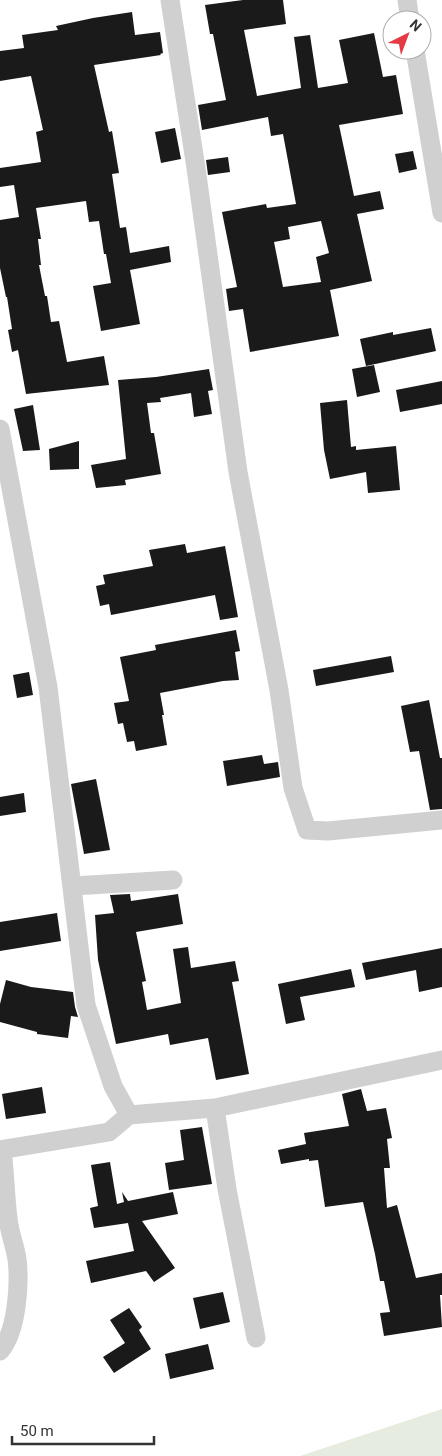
<svg xmlns="http://www.w3.org/2000/svg" width="442" height="1456" font-family="Roboto,sans-serif">
<style>
.green{fill:#e6ecdf}
.building{fill:#1a1a1a;fill-rule:evenodd}
.lines{fill:none;stroke-linecap:round;stroke-linejoin:round}
.street{stroke:#d0d0d0;stroke-width:19}
</style>
<rect width="100%" height="100%" fill="#fff"/>
<path class="green" d="M 442,1409 L 442,1456 L 300,1456 Z"/>
<path class="building" d="M 243,0 L 283,0 L 286,24 L 244,30 L 257,96 L 301,88 L 294,37 L 310,35 L 318,88 L 348,83 L 339,40 L 374,33 L 383,77 L 396,75 L 403,114 L 339,125 L 354,196 L 380,191 L 384,209 L 357,214 L 372,281 L 330,290 L 339,336 L 250,352 L 243,309 L 229,311 L 226,289 L 237,287 L 222,212 L 266,204 L 267,208 L 296,204 L 283,134 L 271,136 L 268,117 L 202,130 L 198,105 L 226,100 L 213,34 L 210,34 L 205,5 ZM 321,221 L 329,253 L 316,257 L 321,282 L 283,287 L 274,242 L 290,239 L 288,227 Z
M 132,12 L 135,35 L 160,32 L 163,53 L 160,54 L 161,55 L 94,65 L 109,132 L 112,131 L 119,173 L 112,174 L 120,228 L 126,227 L 130,253 L 169,246 L 171,262 L 130,270 L 140,324 L 101,331 L 93,286 L 111,283 L 106,254 L 104,254 L 99,221 L 89,222 L 86,201 L 36,208 L 41,239 L 38,239 L 41,265 L 39,265 L 45,296 L 47,296 L 51,322 L 59,321 L 67,362 L 104,356 L 109,385 L 26,394 L 18,350 L 12,352 L 8,330 L 12,329 L 7,297 L 6,297 L 0,268 L 0,220 L 19,217 L 14,185 L 0,187 L 0,168 L 41,162 L 36,132 L 43,130 L 31,76 L 0,81 L 0,51 L 24,48 L 22,35 L 58,30 L 56,26 L 93,18 Z
M 175,128 L 181,159 L 161,163 L 155,132 Z
M 413,151 L 417,169 L 399,173 L 395,154 Z
M 228,157 L 230,172 L 208,175 L 206,160 Z
M 431,328 L 436,351 L 366,366 L 360,339 L 393,332 L 393,335 Z
M 374,365 L 380,392 L 357,397 L 352,369 Z
M 209,369 L 213,390 L 208,391 L 212,414 L 194,417 L 191,393 L 160,398 L 161,402 L 147,403 L 151,433 L 154,433 L 161,474 L 125,480 L 126,485 L 96,488 L 91,465 L 126,459 L 118,380 L 156,377 Z
M 442,381 L 442,404 L 400,412 L 396,390 Z
M 347,400 L 351,447 L 356,446 L 356,450 L 396,446 L 400,490 L 368,493 L 366,472 L 330,479 L 324,450 L 320,403 Z
M 33,405 L 40,450 L 23,451 L 14,409 Z
M 79,441 L 79,469 L 50,470 L 49,449 Z
M 185,544 L 187,553 L 225,546 L 238,617 L 220,620 L 215,595 L 111,615 L 109,604 L 100,606 L 96,586 L 105,584 L 103,575 L 153,566 L 149,550 Z
M 236,630 L 240,651 L 235,652 L 239,680 L 223,681 L 160,693 L 164,715 L 162,715 L 167,745 L 136,751 L 134,741 L 127,742 L 123,723 L 118,724 L 114,703 L 129,701 L 120,657 L 156,650 L 155,645 Z
M 391,656 L 394,672 L 316,686 L 313,670 Z
M 29,672 L 33,695 L 17,698 L 13,675 Z
M 429,700 L 440,758 L 442,758 L 442,809 L 430,810 L 419,751 L 410,752 L 401,706 Z
M 262,755 L 264,764 L 278,762 L 280,777 L 227,786 L 223,761 Z
M 96,779 L 110,850 L 84,854 L 71,784 Z
M 24,793 L 26,812 L 0,816 L 0,797 Z
M 130,894 L 131,901 L 178,894 L 183,924 L 136,932 L 146,981 L 142,982 L 147,1010 L 181,1003 L 173,949 L 188,947 L 191,968 L 235,961 L 239,981 L 232,982 L 249,1074 L 216,1080 L 208,1038 L 170,1045 L 168,1034 L 116,1044 L 98,960 L 95,915 L 114,913 L 110,895 Z
M 57,913 L 61,941 L 0,951 L 0,922 Z
M 442,948 L 442,987 L 419,992 L 416,970 L 366,980 L 362,963 Z
M 351,969 L 355,987 L 300,997 L 305,1020 L 286,1024 L 278,984 Z
M 6,980 L 31,987 L 73,992 L 75,1007 L 78,1017 L 71,1016 L 68,1038 L 37,1034 L 37,1032 L 0,1022 L 0,1004 Z
M 42,1087 L 46,1113 L 6,1119 L 2,1094 Z
M 361,1089 L 367,1111 L 386,1108 L 392,1138 L 387,1139 L 390,1168 L 384,1168 L 387,1208 L 397,1205 L 416,1278 L 442,1273 L 442,1295 L 440,1295 L 442,1327 L 384,1336 L 380,1313 L 390,1312 L 384,1281 L 380,1281 L 375,1254 L 363,1202 L 325,1207 L 318,1160 L 309,1161 L 309,1159 L 281,1164 L 278,1150 L 306,1144 L 304,1133 L 349,1126 L 342,1094 Z
M 202,1127 L 212,1184 L 169,1190 L 165,1163 L 184,1160 L 180,1130 Z
M 110,1162 L 117,1204 L 124,1202 L 122,1192 L 128,1201 L 173,1192 L 178,1214 L 142,1221 L 175,1268 L 154,1282 L 146,1271 L 91,1283 L 86,1261 L 134,1251 L 128,1223 L 94,1228 L 90,1208 L 98,1206 L 91,1165 Z
M 223,1292 L 230,1322 L 200,1329 L 193,1298 Z
M 129,1308 L 142,1327 L 139,1330 L 151,1349 L 114,1373 L 103,1357 L 125,1343 L 110,1320 Z
M 208,1344 L 214,1369 L 170,1379 L 165,1354 Z"/>
<g class="lines">
<path class="street" d="M 170,0 L 196,168 L 238,472 L 279,690 L 293,788 L 307,830 L 328,831 L 442,820
M 407,0 L 410,20
M 415,50 L 442,213
M 0,429 L 48,687 L 86,1005 L 113,1086 L 129,1115
M 73,886 L 173,880
M 215,1108 L 227,1189 L 256,1338
M 0,1150 L 109,1132 L 129,1115 L 215,1108 L 442,1060
M 0,1351 C 17,1332 20,1284 17,1259 C 15,1245 9,1232 8,1218 C 5,1195 5,1172 2,1150"/>
</g>
<g transform="translate(407 35) rotate(42)"><circle r="24" fill="#ffffff" stroke="#adadad"/>
<path d="M0-4L9 19L0 12L-9 19Z" fill="#e63946"/>
<text y="-8" font-size="14" font-weight="bold" text-anchor="middle" fill="#333333">N</text>
</g>
<path d="M12 1436v8h142v-8" fill="none" stroke="#333333" stroke-width="2.5"/>
<text x="20" y="1436" font-size="15" fill="#333333" stroke="#ffffff" stroke-width="4" paint-order="stroke">50 m</text>
</svg>
